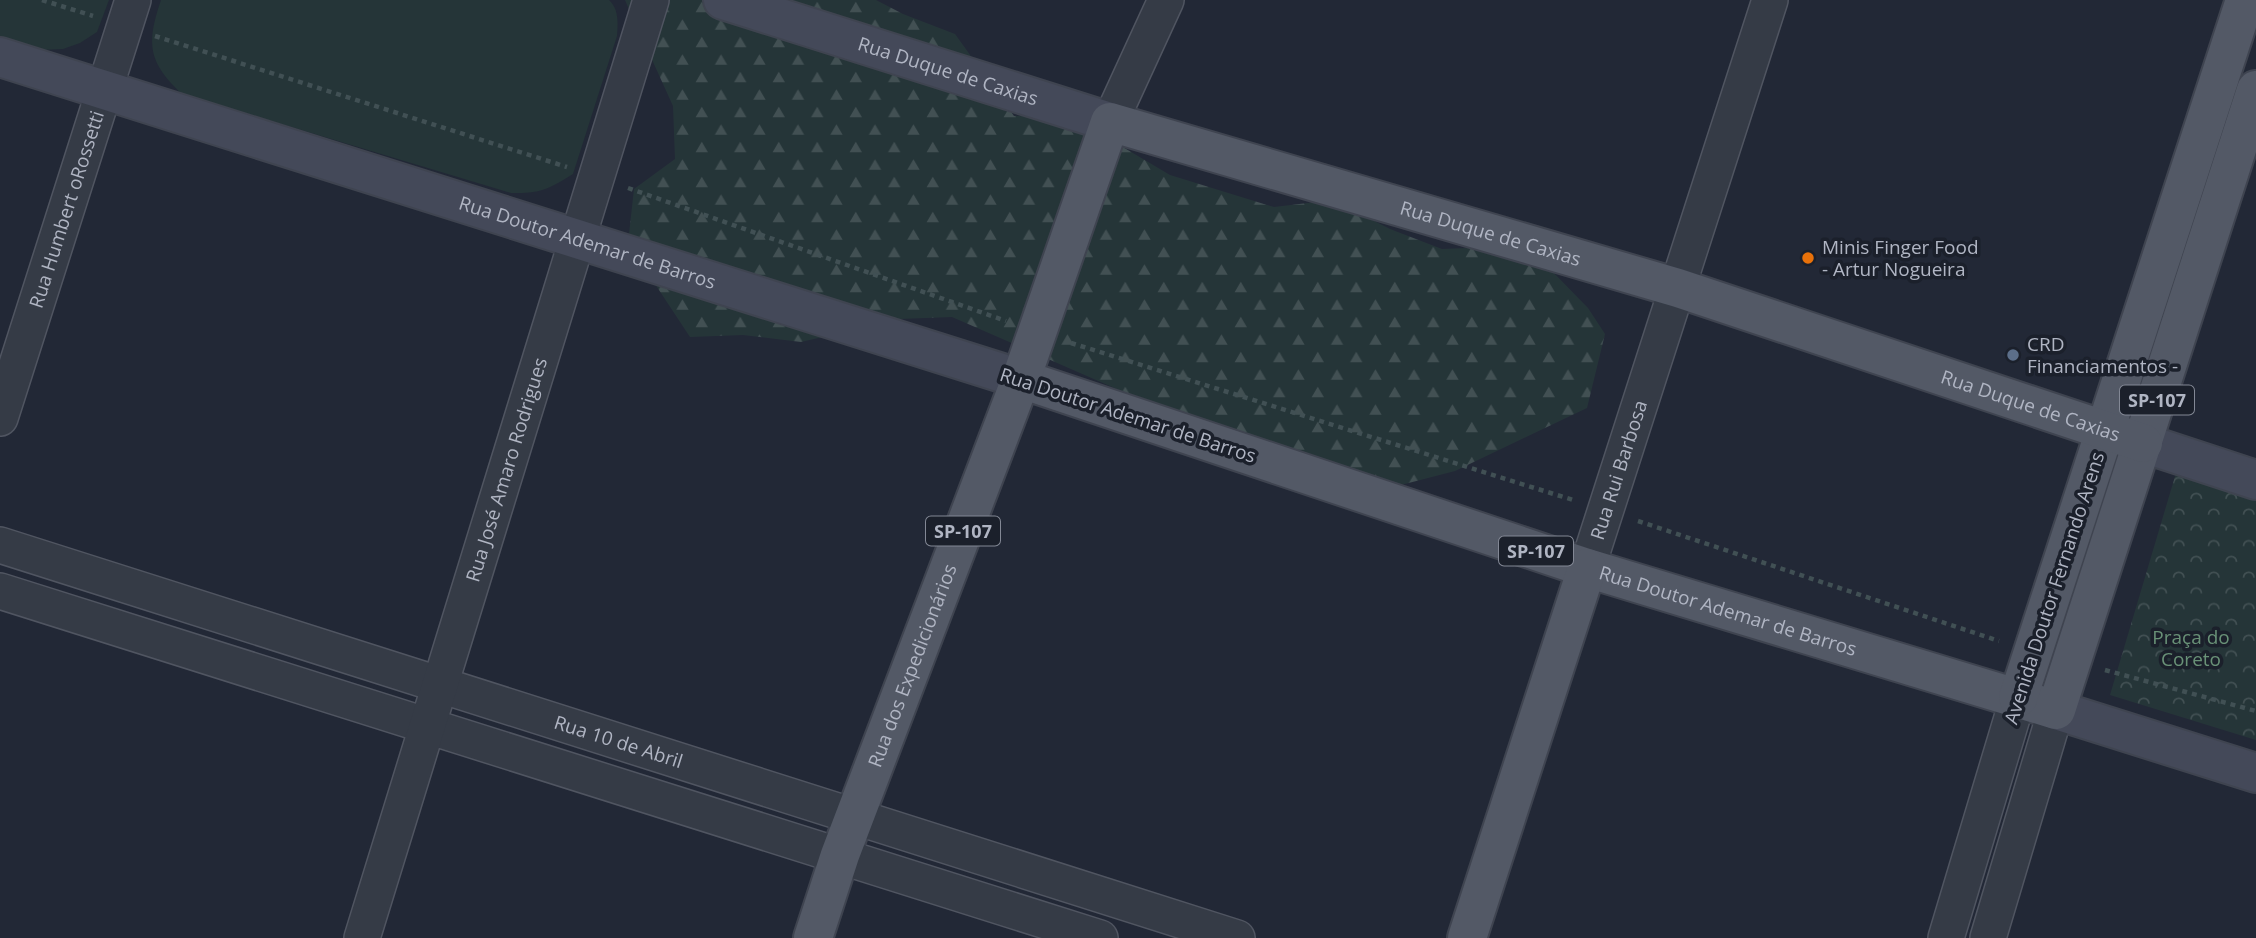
<svg xmlns="http://www.w3.org/2000/svg" width="2256" height="938" font-family="'Open Sans',sans-serif">
<style>
.green{fill:#253538}
.forest{fill:url(#forest-firs)}
.park{fill:url(#park-crowns)}
.lines{fill:none;stroke-linecap:round;stroke-linejoin:round}
.street-casing{stroke:#505561;stroke-width:38}
.secondary-casing{stroke:#3f4450;stroke-width:42}
.primary-casing{stroke:#3f4450;stroke-width:42}
.path{stroke:#415054;stroke-width:4.5;stroke-dasharray:5 5;stroke-linecap:butt}
.street{stroke:#353b46;stroke-width:35}
.secondary{stroke:#444959;stroke-width:38}
.primary{stroke:#535966;stroke-width:38}
.food-dot{fill:#e8710a;stroke:#1b202b;stroke-width:2.5}
.service-dot{fill:#5c6f8a;stroke:#1b202b;stroke-width:2.5}
.labels{text-anchor:middle;dominant-baseline:central;stroke-width:7;stroke-linejoin:round;paint-order:stroke}
.shield{fill:#1b202b;stroke:#838895;stroke-width:2}
.shield-label{font-size:18px;font-weight:bold;fill:#b0b5c3}
.street-label{font-size:19px;fill:#b0b5c3;stroke:#1b202b}
.poi-label{font-size:19px;fill:#b0b5c3;stroke:#1b202b;text-anchor:start}
.park-label{font-size:19px;fill:#699177;stroke:#1b202b}
</style>
<defs>
<pattern id="forest-firs" width="22" height="20" patternUnits="userSpaceOnUse" patternTransform="scale(1.75)"><rect width="22" height="20" fill="#253538"/><path d="M5 1l3.5 6h-7zM16 11l3.5 6h-7z" fill="#425053"/></pattern>
<pattern id="park-crowns" width="20" height="18" patternUnits="userSpaceOnUse" patternTransform="scale(1.75)"><rect width="20" height="18" fill="#253538"/><path d="M2 6a3 3 0 1 1 6 0M12 15a3 3 0 1 1 6 0" fill="none" stroke="#425053"/></pattern>
</defs>
<rect width="100%" height="100%" fill="#222836"/>
<path class="green" d="M 0,0 L 109,0 L 97,32 L 80,43 L 63,49 L 40,50 L 0,37 Z
M 161,0 L 609,0 C 619,9 618,23 617,36 L 573,174 C 549,189 540,194 511,193 L 182,94 C 148,62 146,44 161,0 Z"/>
<path class="forest" d="M 625,0 L 876,0 L 903,14 L 955,34 L 1014,116 L 1067,114 L 1170,175 L 1274,207 L 1333,200 L 1390,229 L 1442,249 L 1495,247 L 1548,267 L 1588,308 L 1605,334 L 1587,408 L 1455,471 L 1397,486 L 1222,435 L 952,317 L 899,319 L 801,342 L 743,335 L 690,337 L 628,243 L 634,189 L 675,159 L 673,106 Z"/>
<path class="park" d="M 2176,473 L 2256,498 L 2256,740 L 2110,695 Z"/>
<g class="lines">
<defs>
<g id="street">
<path d="M 1110,122 L 1166,0"/>
<path id="s1" d="M 0,418 L 133,0"/>
<path id="s2" d="M 0,545 L 1237,938"/>
<path id="s3" d="M 1587,568 L 1770,0"/>
<path d="M 0,591 L 1100,938"/>
<path id="s4" d="M 362,938 L 651,0"/>
<path d="M 1946,938 L 2018,698"/>
<path d="M 1988,938 L 2056,710"/>
</g>
<g id="secondary">
<path id="s5" d="M 723,0 L 1110,122"/>
<path id="s6" d="M 0,57 L 1021,379"/>
<path d="M 2143,443 L 2256,480"/>
<path d="M 2056,710 L 2256,773"/>
</g>
<g id="primary">
<path id="s7" d="M 1021,379 L 1587,568 L 2056,710 L 2256,90"/>
<path d="M 2018,698 L 2245,0"/>
<path id="s8" d="M 813,938 L 840,855 L 1021,379 L 1110,122 L 1678,288 L 2143,443"/>
<path d="M 1467,938 L 1587,568"/>
</g>
</defs>
<use href="#street" class="street-casing"/>
<use href="#secondary" class="secondary-casing"/>
<use href="#primary" class="primary-casing"/>
<path class="path" d="M 42,0 L 93,16
M 155,36 L 567,167
M 628,188 L 1006,321
M 1071,343 L 1573,500
M 1638,521 L 1999,641
M 2105,670 L 2256,711"/>
<use href="#street" class="street"/>
<use href="#secondary" class="secondary"/>
<use href="#primary" class="primary"/>
</g>
<circle class="food-dot" cx="1808" cy="258" r="7"/>
<circle class="service-dot" cx="2013" cy="355" r="7"/>
<g class="labels">
<g class="shield">
<rect x="2120" y="385.5" width="74" height="29" rx="5"/>
<rect x="926" y="516.5" width="74" height="29" rx="5"/>
<rect x="1499" y="536.5" width="74" height="29" rx="5"/>
</g>
<g class="shield-label">
<text x="2157" y="400">SP-107</text>
<text x="963" y="531">SP-107</text>
<text x="1536" y="551">SP-107</text>
</g>
<g class="street-label">
<text stroke="none"><textPath href="#s5" startOffset="236">Rua Duque de Caxias</textPath></text>
<text stroke="none"><textPath href="#s1" startOffset="219">Rua Humbert oRossetti</textPath></text>
<text stroke="none"><textPath href="#s8" startOffset="1265">Rua Duque de Caxias</textPath></text>
<text stroke="none"><textPath href="#s6" startOffset="616">Rua Doutor Ademar de Barros</textPath></text>
<text stroke="none"><textPath href="#s8" startOffset="1832">Rua Duque de Caxias</textPath></text>
<text transform="translate(1128 415) rotate(18)">Rua Doutor Ademar de Barros</text>
<text stroke="none"><textPath href="#s4" startOffset="490">Rua José Amaro Rodrigues</textPath></text>
<text stroke="none"><textPath href="#s3" startOffset="103">Rua Rui Barbosa</textPath></text>
<text transform="translate(2054 588) rotate(-72)">Avenida Doutor Fernando Arens</text>
<text stroke="none"><textPath href="#s7" startOffset="744">Rua Doutor Ademar de Barros</textPath></text>
<text stroke="none"><textPath href="#s8" startOffset="290">Rua dos Expedicionários</textPath></text>
<text stroke="none"><textPath href="#s2" startOffset="649">Rua 10 de Abril</textPath></text>
</g>
<g class="poi-label">
<text x="1822" y="247">Minis Finger Food<tspan x="1822" dy="22">- Artur Nogueira</tspan></text>
<text x="2027" y="344">CRD<tspan x="2027" dy="22">Financiamentos -</tspan></text>
</g>
<g class="park-label">
<text x="2191" y="637">Praça do<tspan x="2191" dy="22">Coreto</tspan></text>
</g>
</g>
</svg>
